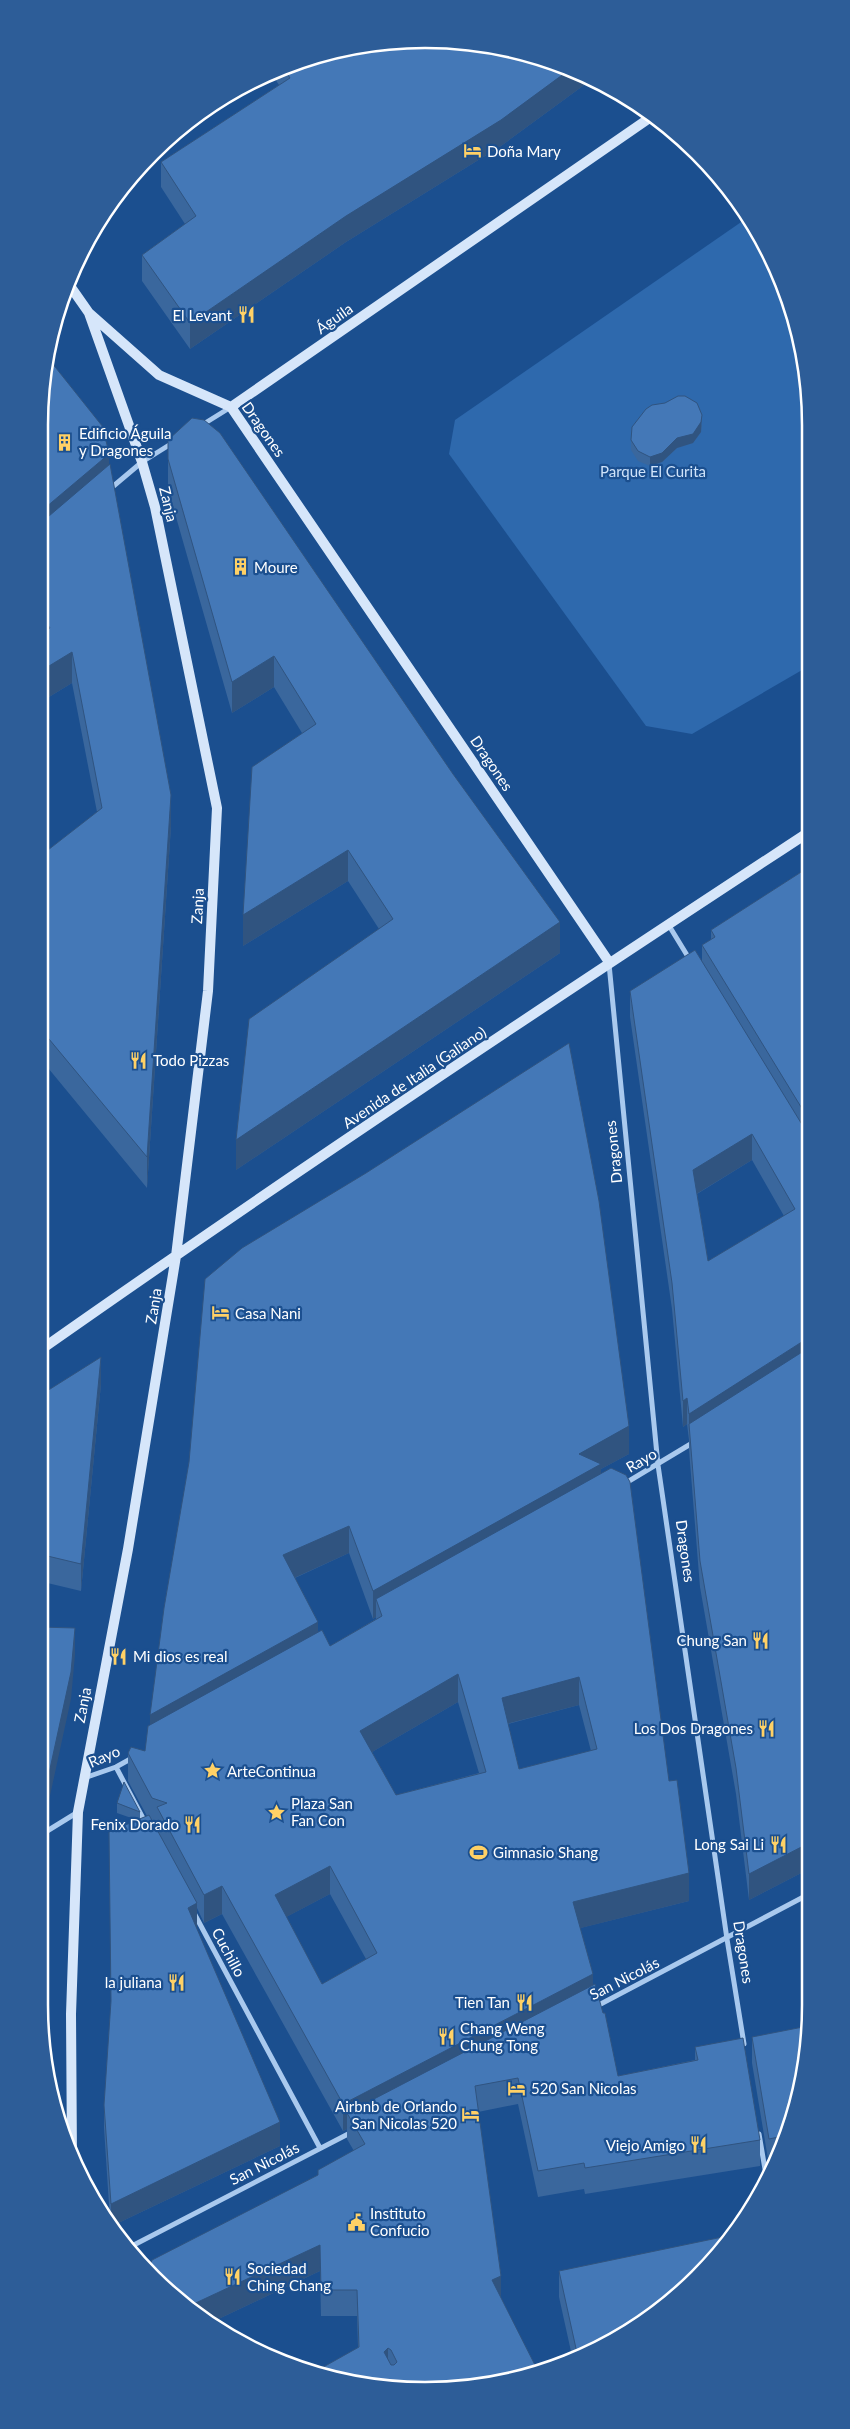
<svg xmlns="http://www.w3.org/2000/svg" width="850" height="2429" font-family="Lato,sans-serif">
<style>
.green{fill:#2e69ad}
.lines{fill:none;stroke-linecap:round;stroke-linejoin:round}
.street{stroke:#a9c9ee;stroke-width:5}
.secondary{stroke:#d6e6fa;stroke-width:10}
.wall{fill:#3a679d;fill-rule:evenodd}
.shaded-wall{fill:#305480}
.building{fill:#4478b7;stroke:#305480;fill-rule:evenodd}
.labels{text-anchor:middle;dominant-baseline:central;stroke-width:4.5;stroke-linejoin:round;paint-order:stroke}
.poi-label{font-size:15px;fill:#fff;stroke:#1b4f8f;text-anchor:start}
.street-label{font-size:15px;fill:#fff;stroke:#1b4f8f}
.park-label{font-size:15px;fill:#cfe3fa;stroke:#1b4f8f}
.rim{fill:none;stroke:#fff;stroke-width:2.5}
</style>
<rect width="100%" height="100%" fill="#1b4f8f"/>
<path class="green" d="M 747,218 L 772,254 L 808,374 L 809,666 L 692,734 L 646,726 L 449,454 L 455,420 Z"/>
<g class="lines">
<path class="street" d="M 202,425 L 231,407
M 110,489 L 142,462 L 174,442
M 668,924 L 690,960
M 609,964 L 658,1465 L 727,1939 L 744,2044
M 624,1484 L 694,1442
M 116,1767 L 145,1822
M 84,1778 L 116,1767 L 134,1757
M 39,1836 L 78,1812
M 194,1913 L 320,2148
M 595,2007 L 811,1893
M 759,2134 L 766,2175
M 128,2248 L 352,2132"/>
<path class="secondary" d="M 68,283 L 89,313 L 159,375 L 231,407 L 609,962
M 231,407 L 651,117
M 39,1351 C 292,1173 550,1002 809,832
M 72,2158 L 71,2014 L 78,1812 L 128,1549 L 176,1256 L 208,991 L 217,808 L 155,507 L 142,462 L 89,313"/>
</g>
<path class="wall" d="M 525,52 L 591,80 L 501,146 L 346,242 L 190,349 L 142,281 L 142,255 L 185,224 L 161,187 L 161,162 L 279,85 L 271,73 L 301,59 L 323,58 Z
M 39,425 L 109,465 L 171,826 L 147,1188 L 39,1057 L 39,857 L 97,812 L 72,683 L 49,697 L 39,684 Z
M 702,425 L 701,432 L 693,443 L 677,448 L 662,462 L 656,465 L 650,466 L 638,461 L 631,450 L 631,440 Z
M 168,440 L 560,953 L 236,1170 L 379,929 L 348,881 L 243,946 L 302,733 L 274,687 L 232,713 L 168,489 Z
M 809,867 L 811,1868 L 749,1900 L 736,1794 L 700,1587 L 689,1450 L 689,1440 L 687,1424 L 683,1427 L 672,1309 L 630,1017 L 630,991 L 702,962 L 702,945 L 711,940 L 711,930 ZM 752,1160 L 784,1216 L 708,1261 L 697,1194 Z
M 101,1384 L 81,1591 L 39,1581 L 39,1396 Z
M 629,1454 L 601,1469 L 601,1474 L 669,1781 L 689,1901 L 580,1928 L 593,1985 L 618,2076 L 695,2060 L 695,2047 L 760,2140 L 760,2166 L 585,2194 L 584,2189 L 538,2197 L 518,2104 L 478,2112 L 501,2276 L 375,2387 L 358,2347 L 357,2316 L 321,2316 L 320,2271 L 210,2323 L 190,2310 L 318,2175 L 354,2151 L 347,2139 L 347,2129 L 343,2131 L 222,1914 L 204,1923 L 197,1908 L 196,1927 L 280,2146 L 114,2225 L 110,2220 L 104,2128 L 104,2105 L 137,1820 L 117,1813 L 117,1803 L 140,1812 L 140,1819 L 147,1816 L 128,1781 L 128,1753 L 145,1751 L 150,1726 L 189,1462 ZM 349,1553 L 373,1619 L 376,1617 L 376,1619 L 330,1646 L 318,1632 L 295,1578 ZM 458,1702 L 479,1773 L 396,1795 L 372,1752 ZM 579,1705 L 591,1751 L 519,1769 L 508,1724 ZM 330,1894 L 366,1959 L 322,1984 L 286,1917 Z
M 752,2037 L 798,2104 L 771,2164 L 769,2165 L 752,2063 Z
M 559,2271 L 640,2325 L 572,2356 L 559,2297 Z"/>
<path class="shaded-wall" d="M 569,70 L 591,80 L 501,146 L 346,242 L 190,349 L 190,323 L 346,216 Z
M 702,415 L 701,432 L 693,443 L 677,448 L 662,462 L 650,466 L 650,457 L 677,438 Z
M 109,454 L 109,485 L 39,543 L 39,513 Z
M 72,652 L 72,683 L 49,697 L 49,666 Z
M 274,656 L 274,687 L 232,713 L 232,682 Z
M 171,795 L 171,826 L 147,1188 L 147,1157 Z
M 348,850 L 348,881 L 243,946 L 243,915 Z
M 560,922 L 560,953 L 236,1170 L 236,1140 Z
M 752,1134 L 752,1160 L 693,1196 L 693,1170 Z
M 808,1338 L 808,1364 L 689,1424 L 689,1440 L 689,1414 Z
M 101,1357 L 101,1384 L 81,1591 L 81,1564 Z
M 687,1398 L 687,1424 L 683,1427 L 683,1401 Z
M 629,1426 L 629,1454 L 601,1469 L 601,1492 L 376,1599 L 376,1617 L 373,1619 L 373,1591 L 579,1454 Z
M 349,1526 L 349,1553 L 283,1583 L 283,1555 Z
M 318,1622 L 318,1650 L 150,1743 L 150,1715 Z
M 75,1628 L 75,1655 L 71,1699 L 48,1805 L 39,1811 L 39,1783 Z
M 458,1674 L 458,1702 L 360,1759 L 360,1731 Z
M 579,1677 L 579,1705 L 502,1725 L 502,1698 Z
M 811,1842 L 811,1868 L 749,1900 L 749,1874 Z
M 330,1866 L 330,1894 L 275,1923 L 275,1895 Z
M 689,1873 L 689,1901 L 573,1930 L 573,1902 Z
M 222,1886 L 222,1914 L 204,1923 L 204,1895 Z
M 197,1903 L 197,1927 L 188,1931 L 188,1908 Z
M 593,1974 L 593,2002 L 347,2113 L 347,2129 L 343,2131 L 343,2104 Z
M 280,2122 L 280,2146 L 114,2225 L 111,2220 L 111,2204 Z
M 320,2245 L 320,2271 L 210,2323 L 190,2310 L 187,2307 Z
M 501,2276 L 501,2302 L 492,2280 Z
M 388,2348 L 388,2374 L 384,2352 Z"/>
<path class="building" d="M 450,40 L 525,52 L 569,70 L 501,120 L 346,216 L 190,323 L 142,255 L 196,216 L 161,162 L 290,78 L 283,67 L 301,59 L 321,55 L 323,58 L 333,52 L 374,42 Z
M 48,358 L 103,427 L 109,454 L 39,513 L 39,425 Z
M 678,396 L 685,396 L 697,403 L 702,415 L 701,422 L 693,434 L 677,438 L 662,453 L 650,457 L 638,451 L 631,440 L 632,427 L 646,409 L 652,405 L 665,403 Z
M 192,418 L 204,420 L 220,433 L 453,774 L 560,922 L 236,1140 L 249,1019 L 393,919 L 348,850 L 243,915 L 252,767 L 316,724 L 274,656 L 232,682 L 168,459 L 168,440 Z
M 110,464 L 171,795 L 147,1157 L 39,1027 L 39,857 L 102,808 L 72,652 L 49,666 L 39,653 L 39,636 L 50,628 L 39,612 L 39,522 L 42,522 Z
M 809,867 L 809,1120 L 702,945 L 715,937 L 711,930 Z
M 695,950 L 806,1131 L 809,1132 L 810,1338 L 808,1338 L 689,1414 L 687,1398 L 683,1401 L 672,1283 L 630,991 ZM 752,1134 L 795,1209 L 708,1261 L 693,1170 Z
M 569,1043 L 599,1201 L 629,1426 L 579,1454 L 601,1464 L 373,1591 L 349,1526 L 283,1555 L 318,1622 L 150,1715 L 164,1608 L 189,1462 L 205,1279 L 242,1248 L 366,1173 Z
M 810,1347 L 811,1842 L 749,1874 L 736,1768 L 700,1561 L 689,1424 Z
M 101,1357 L 81,1564 L 39,1554 L 39,1396 Z
M 611,1468 L 626,1475 L 630,1482 L 669,1781 L 677,1780 L 689,1873 L 573,1902 L 593,1974 L 343,2104 L 222,1886 L 204,1895 L 157,1807 L 167,1803 L 152,1798 L 128,1753 L 131,1747 L 145,1751 L 148,1726 L 322,1630 L 330,1646 L 382,1616 L 376,1599 ZM 458,1674 L 486,1772 L 396,1795 L 360,1731 ZM 579,1677 L 597,1749 L 519,1769 L 502,1698 ZM 330,1866 L 377,1953 L 322,1984 L 275,1895 Z
M 39,1627 L 75,1628 L 71,1672 L 48,1778 L 39,1783 Z
M 124,1782 L 140,1812 L 117,1803 Z
M 149,1815 L 197,1903 L 188,1908 L 280,2122 L 111,2204 L 104,2105 L 111,2001 L 109,1832 Z
M 595,1984 L 603,2013 L 605,2013 L 618,2076 L 698,2060 L 695,2047 L 743,2038 L 760,2140 L 585,2168 L 584,2163 L 538,2171 L 518,2078 L 475,2086 L 501,2276 L 492,2280 L 538,2371 L 525,2377 L 451,2389 L 375,2387 L 318,2370 L 359,2347 L 357,2290 L 321,2290 L 320,2245 L 187,2307 L 148,2271 L 152,2260 L 318,2175 L 318,2170 L 365,2144 L 347,2113 ZM 388,2348 L 391,2350 L 397,2362 L 394,2365 L 391,2365 L 384,2352 Z
M 808,2026 L 798,2104 L 783,2136 L 769,2139 L 752,2037 Z
M 732,2235 L 698,2277 L 640,2325 L 577,2353 L 559,2271 Z"/>
<defs>
<symbol id="hotel-bare" viewBox="-9 -9 18 18"><path d="M-6-4.5h1.5V1H6V5H4.5V3h-9V5H-6ZM-4 0a1.8 1.8 0 1 1 3.6 0ZM.5 0V-2.5h3Q6-2.5 6 0Z" fill="#ffd166" stroke="#1b4f8f" stroke-width="2.5" paint-order="stroke"/></symbol>
<symbol id="restaurant-bare" viewBox="-9 -9 18 18"><path d="M-5-6h1v4h1v-4h1v4h1v-4h1v5L-1.5 .5V6h-2V.5L-5-1ZM5-6V6H3V1.5H1.5Q1.5-4 5-6Z" fill="#ffd166" stroke="#1b4f8f" stroke-width="2.5" paint-order="stroke"/></symbol>
<symbol id="building-bare" viewBox="-9 -9 18 18"><path d="M-4-6H4V6H1V3H-1V6H-4ZM-2.5-4.3h1.7v1.8h-1.7ZM.8-4.3h1.7v1.8H.8ZM-2.5-1h1.7V.8h-1.7ZM.8-1h1.7V.8H.8Z" fill="#ffd166" stroke="#1b4f8f" stroke-width="2.5" paint-order="stroke"/></symbol>
<symbol id="sight-bare" viewBox="-9 -9 18 18"><path d="M0-6L1.8-2.2L6-1.7L2.9 1.2L3.7 5.4L0 3.3L-3.7 5.4L-2.9 1.2L-6-1.7L-1.8-2.2Z" fill="#ffd166" stroke="#1b4f8f" stroke-width="2.5" paint-order="stroke"/></symbol>
<symbol id="stadium-bare" viewBox="-9 -9 18 18"><path d="M0-5a6.5 5 0 1 0 0 10a6.5 5 0 1 0 0-10ZM-3.5-1.8h7v3.6h-7Z" fill="#ffd166" stroke="#1b4f8f" stroke-width="2.5" paint-order="stroke"/></symbol>
<symbol id="civic-bare" viewBox="-9 -9 18 18"><path d="M-.6-6.5H3V-4.5H.6V-3L4-1V1h2V6H-6V1h2V-1L-.6-3ZM-1.2 2.5V6h2.4V2.5Z" fill="#ffd166" stroke="#1b4f8f" stroke-width="2.5" paint-order="stroke"/></symbol>
</defs>
<g fill-rule="evenodd">
<use href="#hotel-bare" x="460" y="138" width="25" height="25"/>
<use href="#restaurant-bare" x="234" y="302" width="25" height="25"/>
<use href="#building-bare" x="52" y="430" width="25" height="25"/>
<use href="#building-bare" x="228" y="554" width="25" height="25"/>
<use href="#restaurant-bare" x="126" y="1048" width="25" height="25"/>
<use href="#hotel-bare" x="208" y="1300" width="25" height="25"/>
<use href="#restaurant-bare" x="748" y="1628" width="25" height="25"/>
<use href="#restaurant-bare" x="106" y="1644" width="25" height="25"/>
<use href="#restaurant-bare" x="754" y="1716" width="25" height="25"/>
<use href="#sight-bare" x="200" y="1758" width="25" height="25"/>
<use href="#sight-bare" x="264" y="1800" width="25" height="25"/>
<use href="#restaurant-bare" x="180" y="1812" width="25" height="25"/>
<use href="#restaurant-bare" x="766" y="1832" width="25" height="25"/>
<use href="#stadium-bare" x="466" y="1840" width="25" height="25"/>
<use href="#restaurant-bare" x="164" y="1970" width="25" height="25"/>
<use href="#restaurant-bare" x="512" y="1990" width="25" height="25"/>
<use href="#restaurant-bare" x="434" y="2024" width="25" height="25"/>
<use href="#hotel-bare" x="504" y="2076" width="25" height="25"/>
<use href="#hotel-bare" x="458" y="2102" width="25" height="25"/>
<use href="#restaurant-bare" x="686" y="2132" width="25" height="25"/>
<use href="#civic-bare" x="344" y="2210" width="25" height="25"/>
<use href="#restaurant-bare" x="220" y="2264" width="25" height="25"/>
</g>
<g class="labels">
<g class="poi-label">
<text x="487" y="151">Doña Mary</text>
<text x="232" y="315" text-anchor="end">El Levant</text>
<text x="79" y="433">Edificio Águila<tspan x="79" dy="17">y Dragones</tspan></text>
<text x="254" y="567">Moure</text>
<text x="153" y="1060">Todo Pizzas</text>
<text x="235" y="1313">Casa Nani</text>
<text x="747" y="1640" text-anchor="end">Chung San</text>
<text x="133" y="1656">Mi dios es real</text>
<text x="753" y="1728" text-anchor="end">Los Dos Dragones</text>
<text x="227" y="1771">ArteContinua</text>
<text x="291" y="1803">Plaza San<tspan x="291" dy="17">Fan Con</tspan></text>
<text x="179" y="1824" text-anchor="end">Fenix Dorado</text>
<text x="764" y="1844" text-anchor="end">Long Sai Li</text>
<text x="493" y="1852">Gimnasio Shang</text>
<text x="162" y="1982" text-anchor="end">la juliana</text>
<text x="510" y="2002" text-anchor="end">Tien Tan</text>
<text x="460" y="2028">Chang Weng<tspan x="460" dy="17">Chung Tong</tspan></text>
<text x="531" y="2088">520 San Nicolas</text>
<text x="457" y="2106" text-anchor="end">Airbnb de Orlando<tspan x="457" dy="17">San Nicolas 520</tspan></text>
<text x="685" y="2145" text-anchor="end">Viejo Amigo</text>
<text x="370" y="2213">Instituto<tspan x="370" dy="17">Confucio</tspan></text>
<text x="247" y="2268">Sociedad<tspan x="247" dy="17">Ching Chang</tspan></text>
</g>
<g class="street-label">
<text transform="translate(334 318) rotate(-35)">Águila</text>
<text transform="translate(264 429) rotate(55)">Dragones</text>
<text transform="translate(169 504) rotate(77)">Zanja</text>
<text transform="translate(492 763) rotate(56)">Dragones</text>
<text transform="translate(197 906) rotate(-87)">Zanja</text>
<text transform="translate(414 1077) rotate(-34)">Avenida de Italia (Galiano)</text>
<text transform="translate(613 1152) rotate(-96)">Dragones</text>
<text transform="translate(153 1306) rotate(-81)">Zanja</text>
<text transform="translate(641 1460) rotate(-30)">Rayo</text>
<text transform="translate(686 1551) rotate(82)">Dragones</text>
<text transform="translate(82 1705) rotate(-79)">Zanja</text>
<text transform="translate(104 1756) rotate(-23)">Rayo</text>
<text transform="translate(229 1952) rotate(62)">Cuchillo</text>
<text transform="translate(744 1952) rotate(81)">Dragones</text>
<text transform="translate(624 1978) rotate(-27)">San Nicolás</text>
<text transform="translate(264 2163) rotate(-27)">San Nicolás</text>
</g>
<g class="park-label">
<text x="653" y="471">Parque El Curita</text>
</g>
</g>
<path d="M0 0H850V2429H0ZM425 48H425A377 377 0 0 1 802 425V2005A377 377 0 0 1 425 2382H425A377 377 0 0 1 48 2005V425A377 377 0 0 1 425 48Z" fill="#2d5d98" fill-rule="evenodd"/>
<path class="rim" d="M425 48H425A377 377 0 0 1 802 425V2005A377 377 0 0 1 425 2382H425A377 377 0 0 1 48 2005V425A377 377 0 0 1 425 48Z"/>
</svg>
